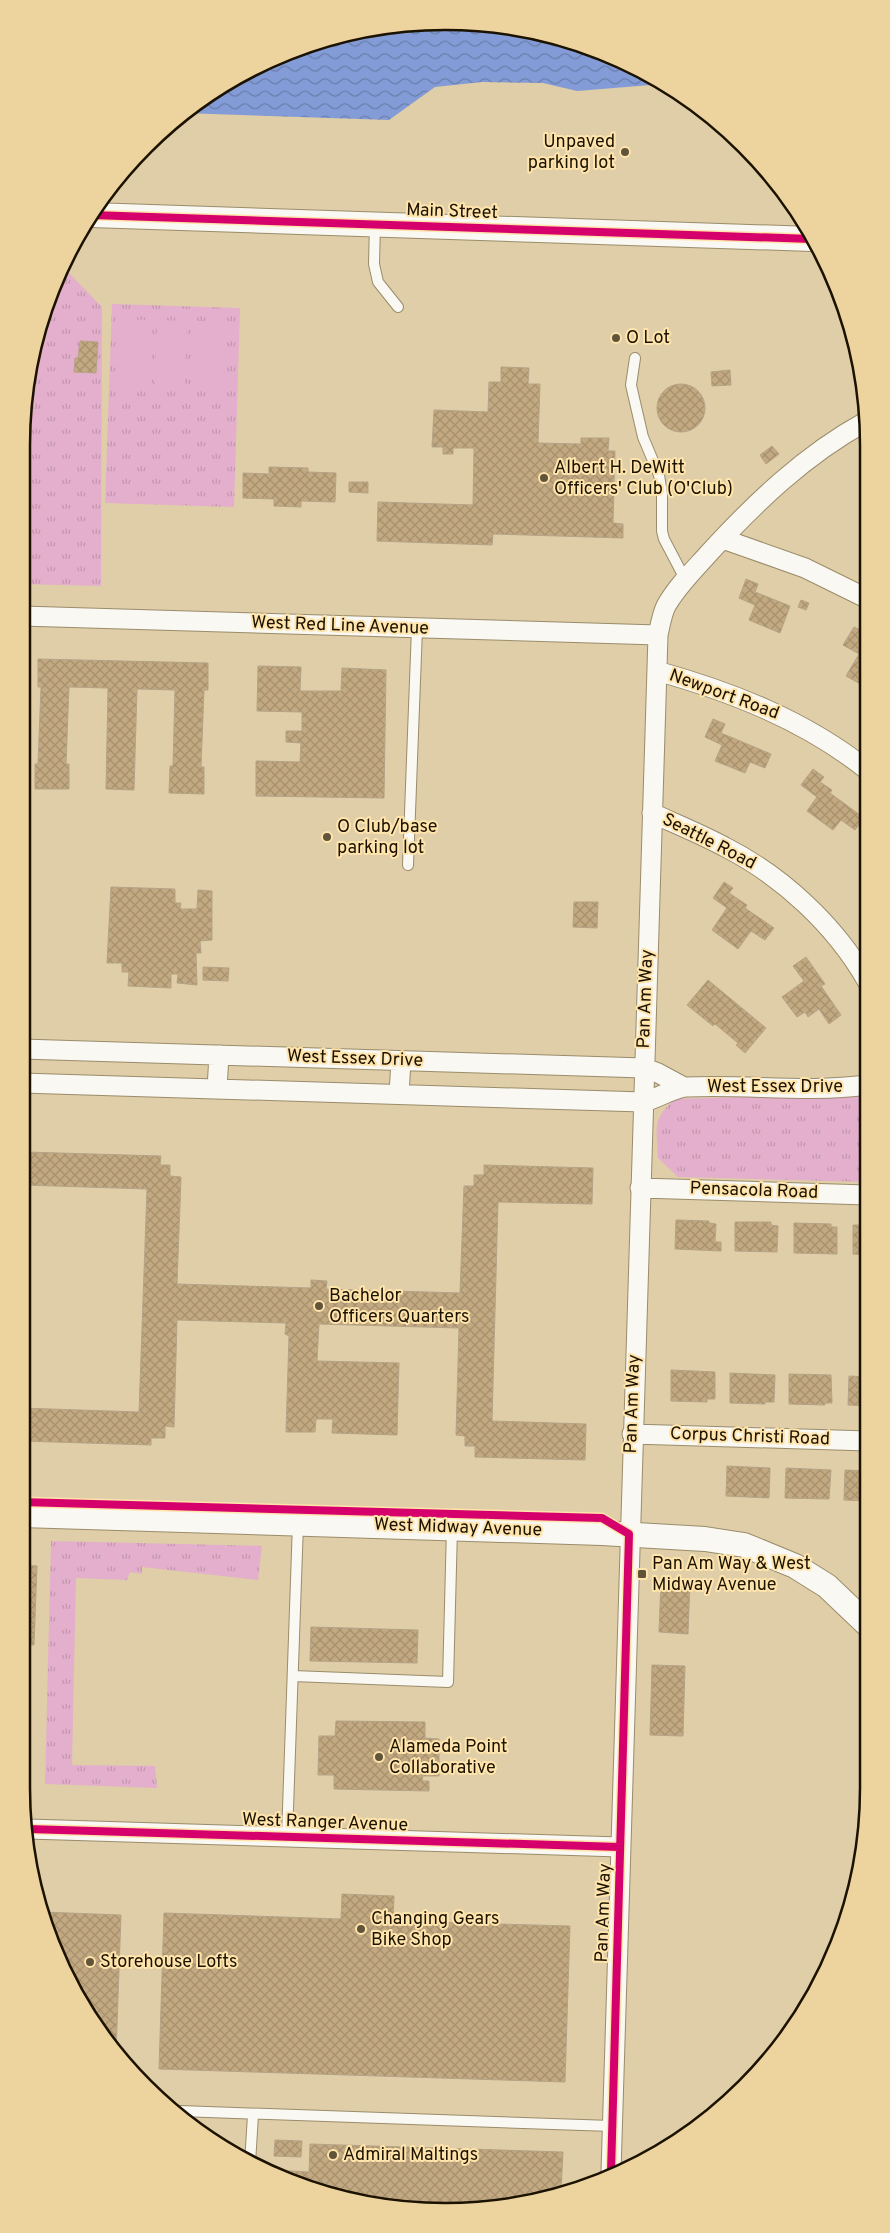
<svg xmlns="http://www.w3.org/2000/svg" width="890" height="2233" font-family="Overpass,sans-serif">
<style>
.grass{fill:url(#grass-tufts)}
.pitch{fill:#e3afcc}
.water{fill:url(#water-waves)}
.building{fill:url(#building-cross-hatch);stroke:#b5a387}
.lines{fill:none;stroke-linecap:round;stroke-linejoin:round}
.service-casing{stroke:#9a8c6c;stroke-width:12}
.minor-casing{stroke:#9a8c6c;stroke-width:21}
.tertiary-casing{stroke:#9a8c6c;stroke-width:26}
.service{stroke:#faf8f2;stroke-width:10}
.minor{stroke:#faf8f2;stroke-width:19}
.tertiary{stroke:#faf8f2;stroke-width:24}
.cycleway-casing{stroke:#ffe4ac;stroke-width:11}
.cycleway{stroke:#d6006c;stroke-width:8}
.poi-dot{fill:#60543a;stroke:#ffe4ac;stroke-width:2}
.labels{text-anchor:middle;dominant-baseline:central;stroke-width:4;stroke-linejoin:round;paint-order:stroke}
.poi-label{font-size:18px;fill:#1b1200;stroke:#ffe4ac;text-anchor:start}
.street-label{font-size:18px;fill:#1b1200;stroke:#ffe4ac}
.rim{fill:none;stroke:#1b1200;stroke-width:2.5}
</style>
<defs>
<pattern id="grass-tufts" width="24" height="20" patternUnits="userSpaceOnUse" patternTransform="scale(1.25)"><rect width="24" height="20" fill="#e3afcc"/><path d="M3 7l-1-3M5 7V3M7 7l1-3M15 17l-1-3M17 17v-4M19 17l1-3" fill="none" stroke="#c296ad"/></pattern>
<pattern id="water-waves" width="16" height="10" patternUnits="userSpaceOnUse" patternTransform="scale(1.25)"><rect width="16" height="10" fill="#839cd7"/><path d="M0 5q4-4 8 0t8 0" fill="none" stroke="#6a7eac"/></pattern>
<pattern id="building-cross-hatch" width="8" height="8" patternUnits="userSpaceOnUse" patternTransform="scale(1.25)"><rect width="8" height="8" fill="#c2a981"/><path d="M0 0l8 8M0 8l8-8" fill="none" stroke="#a6906e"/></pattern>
</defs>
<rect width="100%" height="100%" fill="#dfcea7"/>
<path class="grass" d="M 63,267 L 102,307 L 101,586 L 21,584 L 21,445 L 44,309 Z
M 112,304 L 240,308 L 234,507 L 105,503 Z
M 867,1093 L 867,1182 L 678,1177 L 658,1158 C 657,1128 651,1120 675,1099 Z
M 51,1541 L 262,1546 L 258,1580 L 142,1567 L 142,1574 L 130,1572 L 127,1580 L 76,1578 L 72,1765 L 155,1766 L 157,1788 L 45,1784 Z"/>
<path class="pitch" d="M 117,319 L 147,320 L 145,386 L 115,385 Z
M 157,320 L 187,321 L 185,387 L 155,386 Z
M 198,321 L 227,322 L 226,388 L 196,387 Z"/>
<path class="water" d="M 417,22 L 500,25 L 581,44 L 663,84 L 577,91 L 543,83 L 482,82 L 435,87 L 389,120 L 183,113 L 257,65 L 335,36 Z"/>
<path class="building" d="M 80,341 L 98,342 L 96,373 L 74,372 L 75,358 L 78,358 Z
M 501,367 L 529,368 L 528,384 L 540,384 L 538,443 L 581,444 L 581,438 L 609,438 L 608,451 L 615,451 L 613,523 L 623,524 L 623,538 L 493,534 L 492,545 L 377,541 L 378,502 L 473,505 L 474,448 L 453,448 L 453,454 L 443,454 L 443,447 L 432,447 L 434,410 L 488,412 L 489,382 L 501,382 Z
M 730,370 L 731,385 L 712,386 L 711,372 Z
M657 408a24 24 0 1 1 48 0a24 24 0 1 1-48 0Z
M 772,446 L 779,454 L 766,464 L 760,455 Z
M 269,467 L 308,468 L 308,472 L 336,473 L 335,502 L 301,501 L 301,507 L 274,506 L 274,499 L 243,498 L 243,473 L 269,474 Z
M 865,481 L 865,493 L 861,490 Z
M 349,482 L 368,482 L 368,493 L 349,492 Z
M 746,579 L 758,584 L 755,592 L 790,606 L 780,633 L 749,620 L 755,605 L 739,598 Z
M 801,600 L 809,603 L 806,610 L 798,607 Z
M 854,627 L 865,632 L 860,641 L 866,644 L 866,683 L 864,686 L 846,676 L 859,654 L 843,645 Z
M 38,659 L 208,663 L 208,690 L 204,690 L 201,767 L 204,767 L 204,794 L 169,793 L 170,766 L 173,766 L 175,690 L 137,689 L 134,790 L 106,789 L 108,688 L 69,687 L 66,764 L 69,764 L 69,789 L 35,789 L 35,764 L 38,764 L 41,687 L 38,687 Z
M 258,666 L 301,667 L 300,691 L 341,691 L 342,668 L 386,670 L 384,798 L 256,796 L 256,761 L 300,762 L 301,743 L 286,742 L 286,731 L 302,731 L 302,712 L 257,711 Z
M 713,719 L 725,724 L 721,733 L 771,754 L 765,768 L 750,762 L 745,773 L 715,761 L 722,745 L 705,737 Z
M 813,769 L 824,777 L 820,782 L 832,790 L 830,793 L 864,818 L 855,830 L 841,820 L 833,830 L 807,811 L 817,797 L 801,785 Z
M 724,882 L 733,888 L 729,893 L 747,905 L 745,908 L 774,928 L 765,940 L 751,931 L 738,949 L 712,930 L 727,908 L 713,898 Z
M 111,887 L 175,889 L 175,903 L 181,903 L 180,909 L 197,909 L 198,890 L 212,891 L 212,940 L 200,941 L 201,953 L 196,953 L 197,985 L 177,983 L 178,974 L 171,974 L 171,988 L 128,986 L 129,972 L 122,972 L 122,963 L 107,963 Z
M 574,902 L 598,902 L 597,928 L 573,927 Z
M 806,957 L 825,984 L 821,986 L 841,1015 L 829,1024 L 819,1009 L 808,1017 L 805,1012 L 797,1017 L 782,997 L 804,981 L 793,966 Z
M 203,967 L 229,968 L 228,981 L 203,980 Z
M 708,980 L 766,1028 L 745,1053 L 736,1045 L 738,1043 L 715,1024 L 713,1026 L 687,1005 Z
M 25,1152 L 161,1156 L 160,1165 L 170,1165 L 170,1176 L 181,1177 L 177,1284 L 311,1288 L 311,1280 L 327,1281 L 326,1289 L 460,1293 L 464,1186 L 474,1186 L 474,1175 L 484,1175 L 484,1165 L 593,1168 L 592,1204 L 498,1202 L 492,1421 L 586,1424 L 585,1460 L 475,1457 L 475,1446 L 465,1446 L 465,1436 L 456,1435 L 459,1328 L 319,1324 L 317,1361 L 399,1363 L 397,1435 L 332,1433 L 333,1419 L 316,1419 L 315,1432 L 286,1432 L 289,1336 L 285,1334 L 286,1323 L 177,1320 L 174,1427 L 165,1426 L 165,1438 L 151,1438 L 151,1445 L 21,1441 L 21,1408 L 139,1412 L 147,1189 L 24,1185 Z
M 676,1220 L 709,1221 L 709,1223 L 716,1224 L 715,1242 L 721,1242 L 721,1251 L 675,1249 Z
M 735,1222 L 771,1222 L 771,1225 L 778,1226 L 777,1252 L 735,1251 Z
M 794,1223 L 831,1224 L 831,1227 L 837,1227 L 837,1254 L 794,1253 Z
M 853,1225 L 867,1225 L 867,1255 L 853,1254 Z
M 671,1370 L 715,1372 L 715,1399 L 707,1399 L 707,1402 L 671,1401 Z
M 730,1373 L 775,1375 L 774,1402 L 765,1402 L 765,1404 L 730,1403 Z
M 789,1374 L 831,1375 L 832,1403 L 825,1403 L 825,1405 L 789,1404 Z
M 849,1376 L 868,1377 L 868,1406 L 848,1405 Z
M 727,1466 L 770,1468 L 769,1498 L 726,1496 Z
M 786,1468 L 831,1470 L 829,1499 L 785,1498 Z
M 845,1470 L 868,1471 L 868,1501 L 844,1500 Z
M 21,1565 L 37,1566 L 34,1645 L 21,1645 Z
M 661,1580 L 690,1581 L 688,1634 L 659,1632 Z
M 311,1627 L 418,1630 L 417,1663 L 310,1661 Z
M 652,1665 L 685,1666 L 683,1736 L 650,1735 Z
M 336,1721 L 425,1722 L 425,1738 L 439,1739 L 439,1776 L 423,1776 L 422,1781 L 429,1781 L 429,1791 L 334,1789 L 334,1775 L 318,1775 L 319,1736 L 335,1736 Z
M 342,1894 L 394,1896 L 393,1921 L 570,1926 L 565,2082 L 159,2069 L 164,1913 L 341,1919 Z
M 42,1912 L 121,1915 L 116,2053 L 78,2000 L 44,1924 Z
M 275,2140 L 302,2141 L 301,2157 L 274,2156 Z
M 310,2144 L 563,2152 L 561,2191 L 528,2204 L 389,2208 L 309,2189 L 274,2174 L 274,2170 L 309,2172 Z"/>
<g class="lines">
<defs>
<path id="service" d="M 375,224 L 374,264 L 378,282 L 398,307
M 635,358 L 631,385 L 643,437 L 659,475 L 662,494 L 662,531 L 664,539 L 685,579
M 408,865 L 417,628
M 293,1676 L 448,1682 L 452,1528
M 287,1837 L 298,1523
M 180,2111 L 612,2126
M 250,2163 L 253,2115"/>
<path id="minor" d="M 723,539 L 805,568 L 866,598
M 21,616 L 658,635
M 657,671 C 732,692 804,720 866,769
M 652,813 C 676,824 701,834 725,847 C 782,876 835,925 867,981
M 21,1049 L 644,1068 L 658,1073 L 684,1087
M 21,1083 L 643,1102 C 657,1099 673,1088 686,1087 C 747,1084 807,1093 867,1085
M 217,1089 L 219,1055
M 399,1094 L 401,1061
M 640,1188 L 867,1195
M 632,1434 L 868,1441
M 28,1829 L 620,1847
M 611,2172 L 658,635 C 660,626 662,614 666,606 C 677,586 695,569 710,552 C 756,502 805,455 865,422"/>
<path id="tertiary" d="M 91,215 L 812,239
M 21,1515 L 602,1533 L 705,1539 L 744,1545 L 795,1566 L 827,1586 L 868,1625"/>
</defs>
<use href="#service" class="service-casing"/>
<use href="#minor" class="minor-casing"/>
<use href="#tertiary" class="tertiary-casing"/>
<use href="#service" class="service"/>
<use href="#minor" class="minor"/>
<use href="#tertiary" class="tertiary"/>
<defs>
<path id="cycleway" d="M 91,215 L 812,239
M 21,1502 L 602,1518 L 629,1534 L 611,2172
M 28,1829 L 620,1847"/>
</defs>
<use href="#cycleway" class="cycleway-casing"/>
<use href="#cycleway" class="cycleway"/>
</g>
<g class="poi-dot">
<circle cx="625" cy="152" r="5"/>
<circle cx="616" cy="338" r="5"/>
<circle cx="544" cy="478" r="5"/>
<circle cx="327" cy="837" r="5"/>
<circle cx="319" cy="1306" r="5"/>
<rect x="637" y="1569" width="10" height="10" rx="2.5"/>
<circle cx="379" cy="1757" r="5"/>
<circle cx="361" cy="1929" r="5"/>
<circle cx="90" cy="1962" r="5"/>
<circle cx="333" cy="2155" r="5"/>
</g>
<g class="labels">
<g class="poi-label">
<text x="615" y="142" text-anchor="end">Unpaved<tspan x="615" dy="21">parking lot</tspan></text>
<text x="626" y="338">O Lot</text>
<text x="554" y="468">Albert H. DeWitt<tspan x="554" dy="21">Officers' Club (O'Club)</tspan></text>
<text x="337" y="827">O Club/base<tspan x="337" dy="21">parking lot</tspan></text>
<text x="329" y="1296">Bachelor<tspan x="329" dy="21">Officers Quarters</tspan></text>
<text x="652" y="1564">Pan Am Way &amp; West<tspan x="652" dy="21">Midway Avenue</tspan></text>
<text x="389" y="1747">Alameda Point<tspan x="389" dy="21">Collaborative</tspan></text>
<text x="371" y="1919">Changing Gears<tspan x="371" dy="21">Bike Shop</tspan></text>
<text x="100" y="1962">Storehouse Lofts</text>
<text x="343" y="2155">Admiral Maltings</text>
</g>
<g class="street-label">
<text transform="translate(452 212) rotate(2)">Main Street</text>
<text transform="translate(340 626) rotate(2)">West Red Line Avenue</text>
<text transform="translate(724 695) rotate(20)">Newport Road</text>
<text transform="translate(709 842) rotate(27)">Seattle Road</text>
<text transform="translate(646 999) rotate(-88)">Pan Am Way</text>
<text transform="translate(355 1059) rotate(2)">West Essex Drive</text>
<text x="775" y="1087">West Essex Drive</text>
<text transform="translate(754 1191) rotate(2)">Pensacola Road</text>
<text transform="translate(633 1404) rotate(-88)">Pan Am Way</text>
<text transform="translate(750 1437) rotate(2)">Corpus Christi Road</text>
<text transform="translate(458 1528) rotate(2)">West Midway Avenue</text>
<text transform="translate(325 1823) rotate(2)">West Ranger Avenue</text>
<text transform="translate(604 1913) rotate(-88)">Pan Am Way</text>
</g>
</g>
<path d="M0 0H890V2233H0ZM445 30H445A415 415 0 0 1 860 445V1788A415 415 0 0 1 445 2203H445A415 415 0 0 1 30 1788V445A415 415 0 0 1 445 30Z" fill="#edd39e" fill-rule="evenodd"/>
<path class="rim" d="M445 30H445A415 415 0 0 1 860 445V1788A415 415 0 0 1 445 2203H445A415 415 0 0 1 30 1788V445A415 415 0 0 1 445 30Z"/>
</svg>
